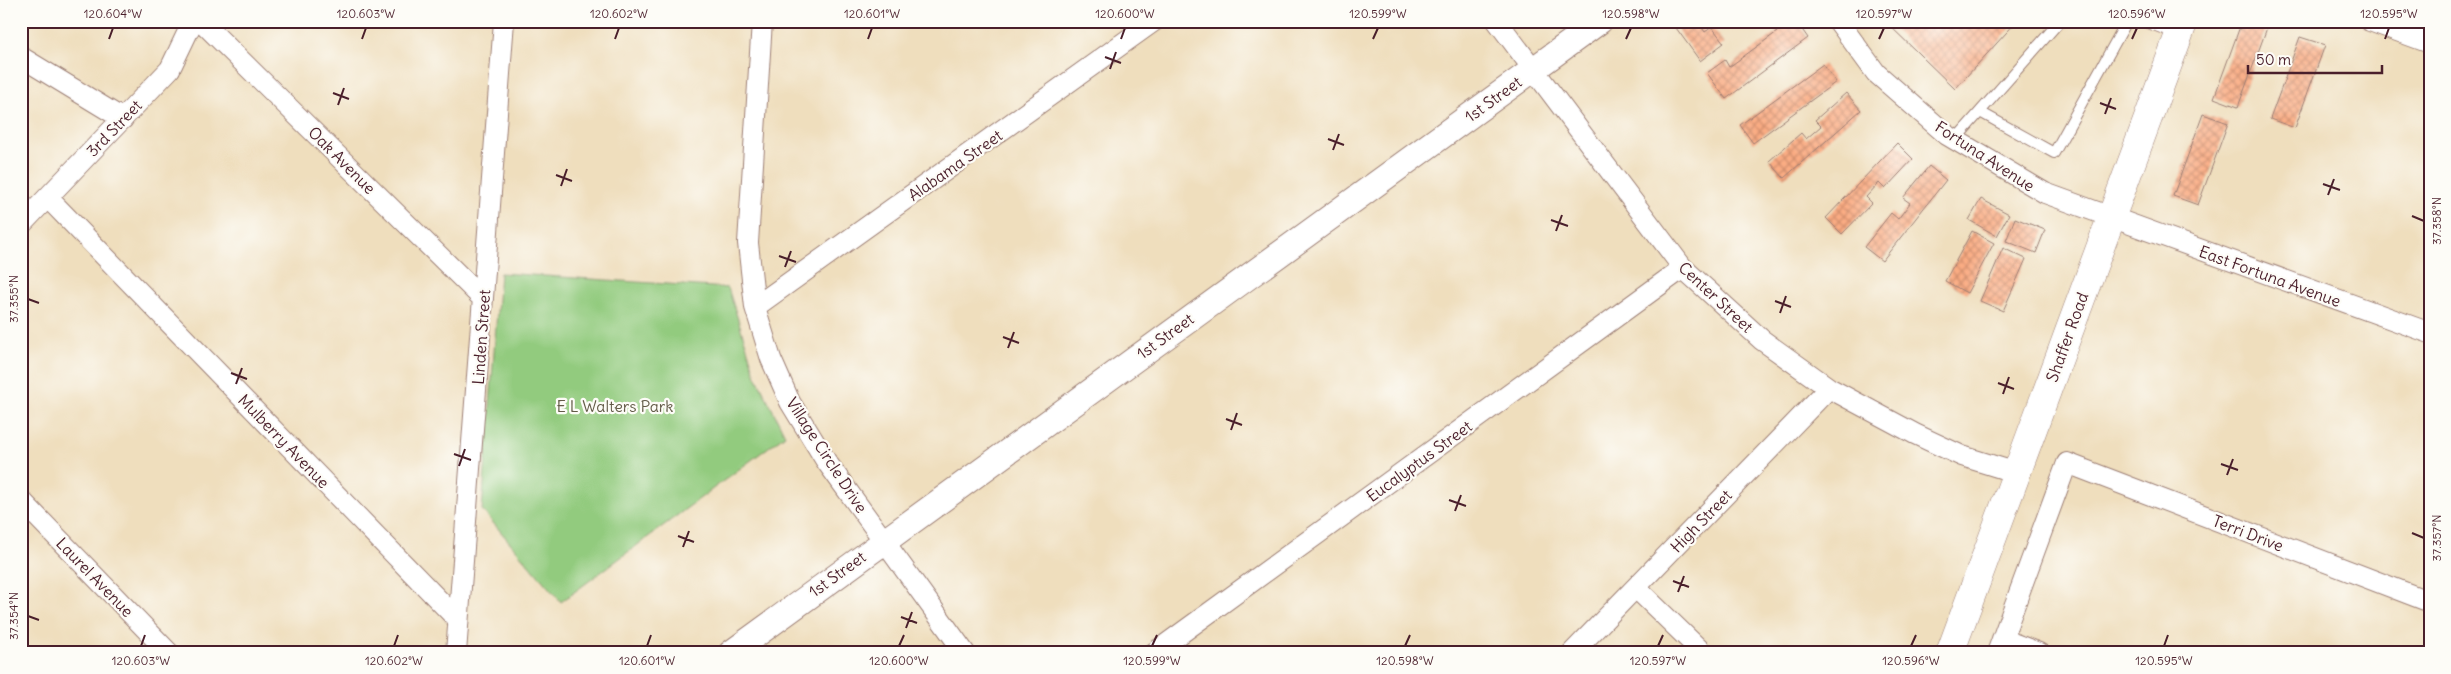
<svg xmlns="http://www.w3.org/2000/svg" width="2451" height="674" font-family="Delius,sans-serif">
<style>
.green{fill:#92cb7e;stroke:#6e7554}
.building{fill:url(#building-cross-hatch)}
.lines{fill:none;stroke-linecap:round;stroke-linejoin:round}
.service-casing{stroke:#9c7e74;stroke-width:12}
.minor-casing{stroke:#9c7e74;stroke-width:22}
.tertiary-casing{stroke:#9c7e74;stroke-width:27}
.secondary-casing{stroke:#9c7e74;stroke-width:29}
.service{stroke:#fff;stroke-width:10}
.minor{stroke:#fff;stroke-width:20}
.tertiary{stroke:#fff;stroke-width:25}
.secondary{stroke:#fff;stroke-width:28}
.ticks{fill:none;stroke:#4a1f2b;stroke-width:2}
.labels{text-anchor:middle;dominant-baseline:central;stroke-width:4.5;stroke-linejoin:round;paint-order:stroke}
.street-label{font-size:16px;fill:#4a1f2b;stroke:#fdfcf7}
.park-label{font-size:16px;fill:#635b48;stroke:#fdfcf7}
.neatline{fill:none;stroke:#4a1f2b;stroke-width:2}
.ticks-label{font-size:12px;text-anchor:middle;fill:#4a1f2b}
</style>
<defs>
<pattern id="building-cross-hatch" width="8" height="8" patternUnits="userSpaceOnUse" patternTransform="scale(1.25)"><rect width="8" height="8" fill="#faac83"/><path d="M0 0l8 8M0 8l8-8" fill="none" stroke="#cc8b6b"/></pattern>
</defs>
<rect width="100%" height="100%" fill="#fdfcf7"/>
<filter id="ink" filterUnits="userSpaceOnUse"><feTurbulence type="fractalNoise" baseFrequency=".02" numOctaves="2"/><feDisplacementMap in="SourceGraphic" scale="10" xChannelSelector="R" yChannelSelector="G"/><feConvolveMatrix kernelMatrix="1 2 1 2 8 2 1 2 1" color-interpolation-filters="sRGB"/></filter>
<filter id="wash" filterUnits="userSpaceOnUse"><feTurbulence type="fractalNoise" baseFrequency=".0096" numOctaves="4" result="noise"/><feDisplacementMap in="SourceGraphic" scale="20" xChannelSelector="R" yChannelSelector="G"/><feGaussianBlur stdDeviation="1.12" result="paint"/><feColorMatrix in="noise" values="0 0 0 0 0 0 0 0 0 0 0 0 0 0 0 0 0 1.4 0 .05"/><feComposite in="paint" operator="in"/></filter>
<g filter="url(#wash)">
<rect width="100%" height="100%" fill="#efdebd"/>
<path class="green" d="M 500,273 L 728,288 L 756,376 L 785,435 L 561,602 L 482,510 Z"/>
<g id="blocks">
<path class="building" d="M 1671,21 L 1697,21 L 1705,32 L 1712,27 L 1724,43 L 1700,61 Z
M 1778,21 L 1796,21 L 1808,38 L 1726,99 L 1707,73 L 1725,60 L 1729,67 L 1777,32 L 1772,25 Z
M 1885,21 L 2017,21 L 1955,89 Z
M 2242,21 L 2257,21 L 2268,25 L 2238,107 L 2214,98 Z
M 2300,37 L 2325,45 L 2295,128 L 2270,119 Z
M 1823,64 L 1836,82 L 1753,143 L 1740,125 Z
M 1846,93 L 1861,110 L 1784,178 L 1769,161 L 1801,133 L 1806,139 L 1821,126 L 1815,120 Z
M 2203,114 L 2228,123 L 2198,205 L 2173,196 Z
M 1897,143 L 1913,159 L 1885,189 L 1879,183 L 1866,197 L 1872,203 L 1842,234 L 1826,218 Z
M 1929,166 L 1946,180 L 1882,261 L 1864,247 L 1891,213 L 1898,219 L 1910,203 L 1903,198 Z
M 1981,199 L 2009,214 L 1997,236 L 1969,220 Z
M 2015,218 L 2045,230 L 2036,253 L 2006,241 Z
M 1972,231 L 1994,243 L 1967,293 L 1945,281 Z
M 2003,248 L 2026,259 L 2003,311 L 1980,301 Z"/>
</g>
</g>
<g filter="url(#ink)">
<use href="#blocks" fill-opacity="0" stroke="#9c7e74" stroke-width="1"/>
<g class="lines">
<defs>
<path id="service" d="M 2143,21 L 2177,34
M 1980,112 L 2054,153 L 2127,21
M 1955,140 L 2060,21"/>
<path id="minor" d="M 201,21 L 483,299
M 762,21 L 748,243 L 755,307 L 771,359 L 790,402 L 826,461 L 965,653
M 1497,21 L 1683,268 L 1762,340 L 1829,388 L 1915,434 L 1962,456 L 2017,473
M 1838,21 L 1876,73 L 1947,135 L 2045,193 L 2430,333
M 2370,21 L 2430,43
M 21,57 L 123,119
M 48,198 L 458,620
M 21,225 L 170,69 L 193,21
M 755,307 L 1154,21
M 21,500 L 169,653
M 1636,588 L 1703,653
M 2002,639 L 2039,653
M 456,653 L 504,21
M 1154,653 L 1683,268
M 1572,653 L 1829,388
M 1997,653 L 2067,463 L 2430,602"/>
<path id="tertiary" d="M 731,653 L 1600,21"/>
<path id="secondary" d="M 1950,653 L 2184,21"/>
</defs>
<use href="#service" class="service-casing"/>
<use href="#minor" class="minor-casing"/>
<use href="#tertiary" class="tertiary-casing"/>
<use href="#secondary" class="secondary-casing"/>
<use href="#service" class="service"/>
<use href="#minor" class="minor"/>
<use href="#tertiary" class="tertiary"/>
<use href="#secondary" class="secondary"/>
</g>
</g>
<path class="ticks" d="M 109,39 L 113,28M 362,39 L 366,28M 615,39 L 619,28M 868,39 L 872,28M 1121,39 L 1125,28M 1373,39 L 1378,28M 1626,39 L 1631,28M 1879,39 L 1884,28M 2132,39 L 2137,28M 2385,39 L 2389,28M 1105,57 L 1121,63M 1110,69 L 1116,52M 333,93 L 349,99M 2100,103 L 2116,109M 338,105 L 344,88M 2105,114 L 2111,98M 1328,139 L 1344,145M 1333,150 L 1339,134M 556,175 L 572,181M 2323,184 L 2340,190M 561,186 L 567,169M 2328,195 L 2334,179M 2412,216 L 2424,221M 1551,220 L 1568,226M 1556,231 L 1562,215M 779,256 L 796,262M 785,267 L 791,251M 28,299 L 39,303M 1775,301 L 1791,307M 1780,313 L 1786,296M 1003,337 L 1019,343M 1008,348 L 1014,332M 231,373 L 247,379M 1998,383 L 2014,389M 236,384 L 242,368M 2003,394 L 2009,377M 1226,419 L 1242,425M 1231,430 L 1237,413M 454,454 L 471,460M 2221,464 L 2238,470M 459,466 L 465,449M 2227,475 L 2233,459M 1449,500 L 1466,506M 1455,511 L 1461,495M 2412,533 L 2424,538M 678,536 L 694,542M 683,547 L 689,531M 1673,581 L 1689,587M 1678,592 L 1684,576M 28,616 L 39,620M 901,617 L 917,623M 906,628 L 912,612M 141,646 L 145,635M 394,646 L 398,635M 647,646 L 651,635M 899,646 L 904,635M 1152,646 L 1157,635M 1405,646 L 1410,635M 1658,646 L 1663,635M 1911,646 L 1916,635M 2164,646 L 2168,635"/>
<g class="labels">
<g class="street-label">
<text transform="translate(1493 99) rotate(-36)">1st Street</text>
<text transform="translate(114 128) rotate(-46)">3rd Street</text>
<text transform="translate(1985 156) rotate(33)">Fortuna Avenue</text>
<text transform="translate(342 160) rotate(45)">Oak Avenue</text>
<text transform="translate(955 165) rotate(-35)">Alabama Street</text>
<text transform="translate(2270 276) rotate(20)">East Fortuna Avenue</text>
<text transform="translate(1716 297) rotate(43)">Center Street</text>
<text transform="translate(1165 336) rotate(-36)">1st Street</text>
<text transform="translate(481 337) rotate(-86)">Linden Street</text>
<text transform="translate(2067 337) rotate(-70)">Shaffer Road</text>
<text transform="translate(284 441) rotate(46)">Mulberry Avenue</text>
<text transform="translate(827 455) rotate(57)">Village Circle Drive</text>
<text transform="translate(1419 461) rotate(-36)">Eucalyptus Street</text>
<text transform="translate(1701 521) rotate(-46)">High Street</text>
<text transform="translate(2248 533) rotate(21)">Terri Drive</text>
<text transform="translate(837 574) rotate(-36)">1st Street</text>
<text transform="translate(95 577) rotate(46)">Laurel Avenue</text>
</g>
<g class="park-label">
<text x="615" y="406">E L Walters Park</text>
</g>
</g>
<rect width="2451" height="674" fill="none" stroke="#fdfcf7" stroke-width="55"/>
<path d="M2248 65v8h134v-8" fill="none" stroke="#4a1f2b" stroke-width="2.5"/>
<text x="2256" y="65" font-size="15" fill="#4a1f2b" stroke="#fdfcf7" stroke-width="4" paint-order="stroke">50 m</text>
<rect x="28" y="28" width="2396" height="618" class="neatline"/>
<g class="ticks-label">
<text x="113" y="18">120.604°W</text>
<text x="366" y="18">120.603°W</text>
<text x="619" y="18">120.602°W</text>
<text x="872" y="18">120.601°W</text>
<text x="1125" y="18">120.600°W</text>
<text x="1378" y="18">120.599°W</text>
<text x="1631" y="18">120.598°W</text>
<text x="1884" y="18">120.597°W</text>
<text x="2137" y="18">120.596°W</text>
<text x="2389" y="18">120.595°W</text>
<text transform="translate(2437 221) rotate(-90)" y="4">37.358°N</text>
<text transform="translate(14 299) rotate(-90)" y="4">37.355°N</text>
<text transform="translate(2437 538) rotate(-90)" y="4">37.357°N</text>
<text transform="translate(14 616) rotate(-90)" y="4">37.354°N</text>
<text x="141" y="665">120.603°W</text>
<text x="394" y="665">120.602°W</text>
<text x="647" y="665">120.601°W</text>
<text x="899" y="665">120.600°W</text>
<text x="1152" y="665">120.599°W</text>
<text x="1405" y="665">120.598°W</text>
<text x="1658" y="665">120.597°W</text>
<text x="1911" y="665">120.596°W</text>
<text x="2164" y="665">120.595°W</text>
</g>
</svg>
